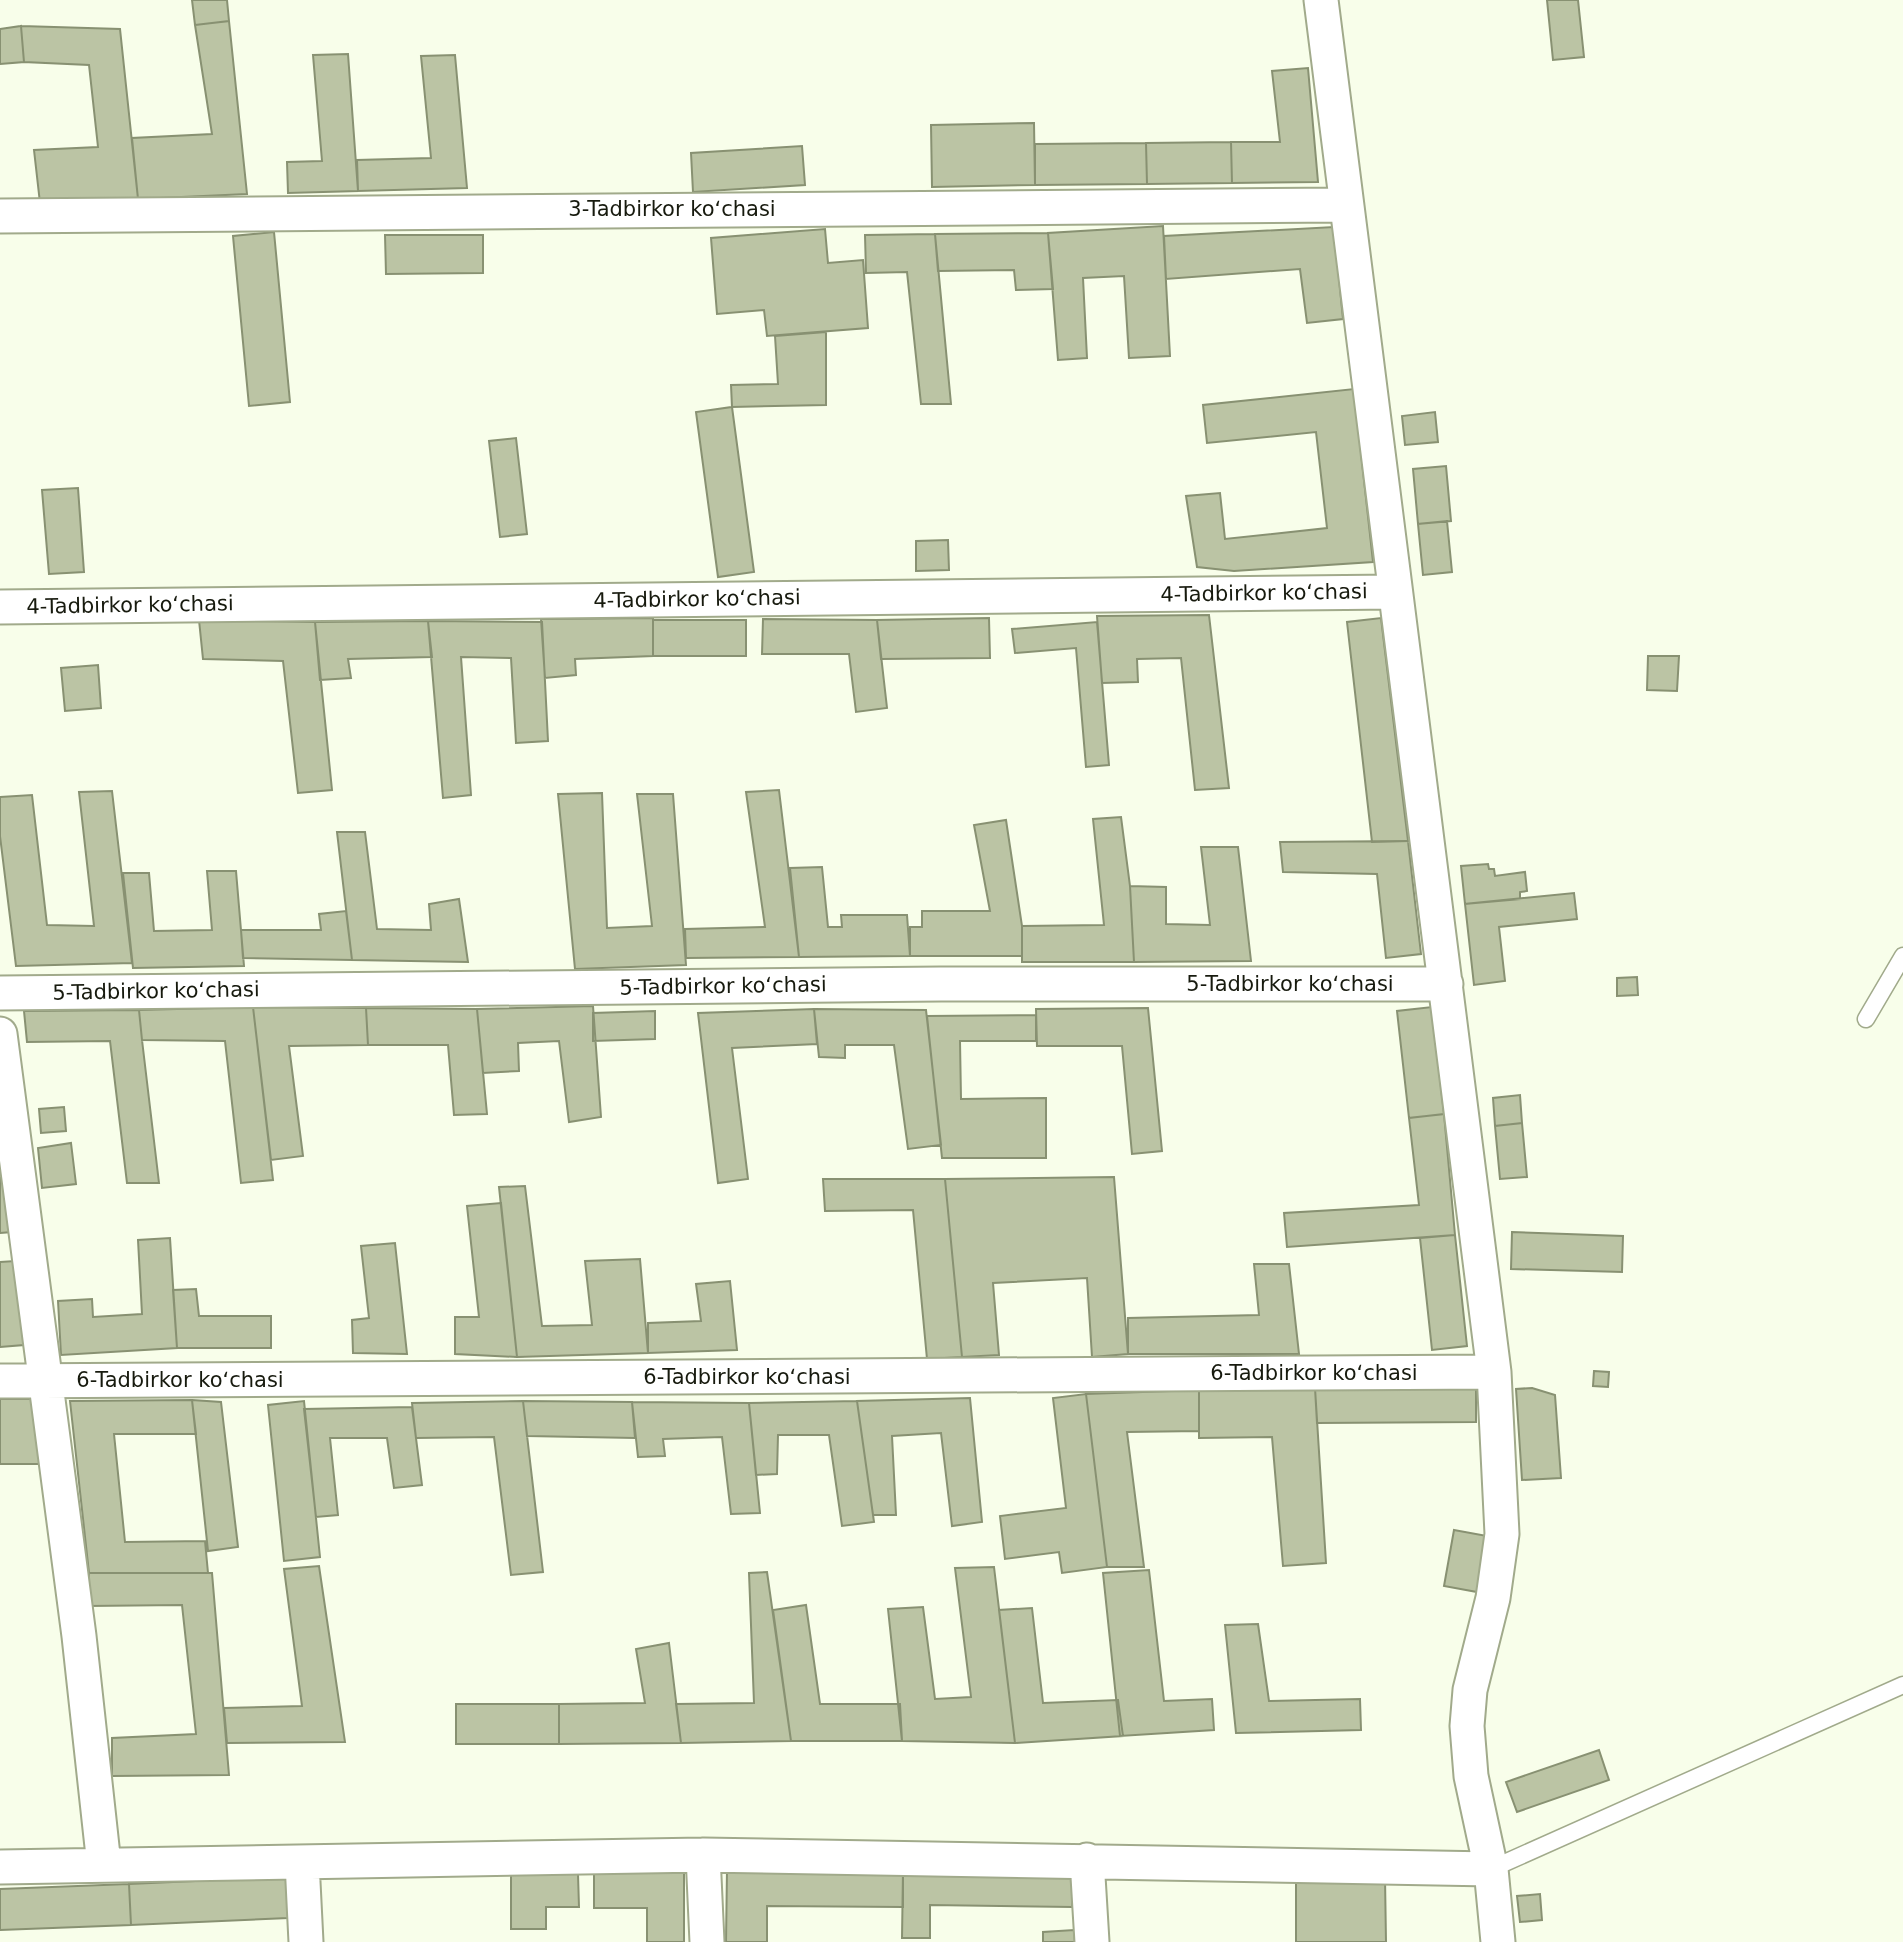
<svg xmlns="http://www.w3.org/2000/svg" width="1903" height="1942" font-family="'DejaVu Sans',sans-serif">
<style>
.building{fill:#bbc4a4;stroke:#889172;stroke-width:2}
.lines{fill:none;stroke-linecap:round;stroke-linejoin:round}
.lane-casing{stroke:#a1aa8b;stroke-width:19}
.street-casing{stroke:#a1aa8b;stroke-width:37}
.lane{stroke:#fff;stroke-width:16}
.street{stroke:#fff;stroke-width:33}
.labels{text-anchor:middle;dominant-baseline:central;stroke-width:5;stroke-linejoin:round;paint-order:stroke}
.street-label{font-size:21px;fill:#171a0e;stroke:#fff}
</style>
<rect width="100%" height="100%" fill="#f8feea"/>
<path class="building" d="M 192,0 L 227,0 L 229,21 L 195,25 Z
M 1547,0 L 1578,0 L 1584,57 L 1553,60 Z
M 229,21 L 247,194 L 138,199 L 132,138 L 212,134 L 195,25 Z
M 21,26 L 120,29 L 138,199 L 40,203 L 34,150 L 98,147 L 89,65 L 24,62 Z
M 21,26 L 24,62 L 0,64 L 0,29 Z
M 348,54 L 358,191 L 288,193 L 287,162 L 322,161 L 313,55 Z
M 455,55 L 467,188 L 358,191 L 357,160 L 431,158 L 421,56 Z
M 1308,68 L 1318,182 L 1232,183 L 1231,142 L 1280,142 L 1272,71 Z
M 1034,123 L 1035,185 L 932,187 L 931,125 Z
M 1231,142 L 1232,183 L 1147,184 L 1146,143 Z
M 1146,143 L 1147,184 L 1035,185 L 1035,144 Z
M 802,146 L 805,185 L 693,192 L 691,153 Z
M 1163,226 L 1170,356 L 1129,358 L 1124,276 L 1083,278 L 1087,358 L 1058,360 L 1048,233 Z
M 1334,227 L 1343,319 L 1307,323 L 1300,269 L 1166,279 L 1164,236 Z
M 825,229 L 828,263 L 863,260 L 868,328 L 767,336 L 764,310 L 717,314 L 711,238 Z
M 274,232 L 290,402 L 249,406 L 233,236 Z
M 1048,233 L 1053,289 L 1016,290 L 1014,270 L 938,271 L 935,234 Z
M 935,234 L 951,404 L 921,404 L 907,272 L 866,273 L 865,235 Z
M 385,235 L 483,235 L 483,273 L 386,274 Z
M 826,332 L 826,405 L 732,407 L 731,385 L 778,384 L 775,336 Z
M 1354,389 L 1373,562 L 1234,571 L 1197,567 L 1186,496 L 1220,493 L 1225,539 L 1327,528 L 1316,432 L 1207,443 L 1203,405 Z
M 732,407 L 754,572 L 718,577 L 696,412 Z
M 1435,412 L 1438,442 L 1405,445 L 1402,416 Z
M 516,438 L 527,534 L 500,537 L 489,441 Z
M 1446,466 L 1451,521 L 1418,524 L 1413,469 Z
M 78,488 L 84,572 L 49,574 L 42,490 Z
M 1447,521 L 1452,572 L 1423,575 L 1418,524 Z
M 948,540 L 949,570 L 916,571 L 916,541 Z
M 1209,615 L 1229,788 L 1195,790 L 1181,658 L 1137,659 L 1138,682 L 1102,683 L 1097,616 Z
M 653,618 L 653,656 L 575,659 L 576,675 L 545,678 L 541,619 Z
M 989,618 L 990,658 L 881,659 L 877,620 Z
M 1381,618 L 1408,841 L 1372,842 L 1347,622 Z
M 763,619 L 877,620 L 887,708 L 856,712 L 849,654 L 762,654 Z
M 199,620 L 315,622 L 332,790 L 298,793 L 283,661 L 203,659 Z
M 653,620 L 746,620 L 746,656 L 653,656 Z
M 428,621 L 432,657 L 348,659 L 351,678 L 320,680 L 315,622 Z
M 428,621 L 542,622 L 548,741 L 516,743 L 511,658 L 461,657 L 471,795 L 443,798 Z
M 1097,622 L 1109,765 L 1086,767 L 1076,648 L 1015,653 L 1012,629 Z
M 1648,656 L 1679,656 L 1677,691 L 1647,690 Z
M 98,665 L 101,708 L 65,711 L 61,668 Z
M 779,790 L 799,957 L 686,958 L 685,929 L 765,927 L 746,792 Z
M 112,791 L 132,963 L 16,966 L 0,836 L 0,797 L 32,795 L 47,925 L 94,926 L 79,792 Z
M 602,793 L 607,928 L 652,926 L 637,794 L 673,794 L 686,965 L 575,969 L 558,794 Z
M 1121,817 L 1130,886 L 1134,962 L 1022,962 L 1022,926 L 1104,925 L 1093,819 Z
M 1006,820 L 1022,926 L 1022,956 L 910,956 L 910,927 L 922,927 L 922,911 L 990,911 L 974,825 Z
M 337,832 L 365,832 L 377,929 L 431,930 L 429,904 L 459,899 L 468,962 L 352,960 Z
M 1408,841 L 1421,954 L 1386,958 L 1377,874 L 1283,872 L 1280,842 Z
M 1201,847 L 1238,847 L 1251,961 L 1134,962 L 1130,886 L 1166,887 L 1166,924 L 1210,925 Z
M 1488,864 L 1489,869 L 1494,869 L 1495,876 L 1525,872 L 1527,891 L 1520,892 L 1520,899 L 1465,904 L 1461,866 Z
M 822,867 L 828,927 L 842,927 L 841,915 L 907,915 L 910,956 L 799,957 L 790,868 Z
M 207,871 L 236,871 L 244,966 L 133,968 L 123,873 L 149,873 L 154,931 L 212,930 Z
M 1574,893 L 1577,919 L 1499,927 L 1505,981 L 1474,985 L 1465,904 Z
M 346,911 L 352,960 L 243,958 L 241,930 L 321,930 L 319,914 Z
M 1637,977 L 1638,995 L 1617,996 L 1617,978 Z
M 593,1006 L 601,1117 L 569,1122 L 559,1041 L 518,1043 L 519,1071 L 483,1073 L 477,1009 Z
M 253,1007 L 273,1180 L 241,1183 L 225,1041 L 142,1040 L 139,1010 Z
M 253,1007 L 366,1008 L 368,1045 L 289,1046 L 303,1156 L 271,1160 Z
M 1432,1007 L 1444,1114 L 1409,1118 L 1397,1011 Z
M 366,1008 L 477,1009 L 487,1114 L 454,1115 L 448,1045 L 368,1045 Z
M 1148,1008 L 1162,1151 L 1132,1154 L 1122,1046 L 1037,1046 L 1036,1009 Z
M 814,1009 L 817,1044 L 732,1048 L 748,1179 L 718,1183 L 698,1013 Z
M 814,1009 L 926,1010 L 941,1145 L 908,1149 L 894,1045 L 845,1045 L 845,1058 L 819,1057 Z
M 139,1010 L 142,1040 L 159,1183 L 127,1183 L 110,1041 L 27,1042 L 24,1011 Z
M 655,1011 L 655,1039 L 593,1041 L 593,1013 Z
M 1036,1015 L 1036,1041 L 960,1041 L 961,1099 L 1046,1098 L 1046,1158 L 942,1158 L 927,1016 Z
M 1520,1095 L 1522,1123 L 1495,1126 L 1493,1098 Z
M 64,1107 L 66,1131 L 41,1133 L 39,1109 Z
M 1444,1114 L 1455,1235 L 1287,1247 L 1284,1213 L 1419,1205 L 1409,1118 Z
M 1522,1123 L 1527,1177 L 1500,1179 L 1495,1126 Z
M 71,1143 L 76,1184 L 42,1188 L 38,1148 Z
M 7,1177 L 12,1232 L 0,1233 L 0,1178 Z
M 1114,1177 L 1128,1354 L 1092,1357 L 1087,1278 L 993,1283 L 999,1355 L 962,1357 L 945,1179 Z
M 823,1179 L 945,1179 L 962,1357 L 927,1359 L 913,1210 L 825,1211 Z
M 525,1186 L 542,1326 L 592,1325 L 585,1261 L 640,1259 L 648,1353 L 517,1357 L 499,1187 Z
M 501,1203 L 517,1357 L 455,1354 L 455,1317 L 479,1317 L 467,1206 Z
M 1512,1232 L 1623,1236 L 1622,1272 L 1511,1269 Z
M 1455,1235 L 1467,1346 L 1432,1350 L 1420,1238 Z
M 170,1238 L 177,1348 L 61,1355 L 58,1301 L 92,1299 L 93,1317 L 142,1314 L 138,1240 Z
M 395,1243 L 407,1354 L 353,1353 L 352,1320 L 369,1318 L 361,1246 Z
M 15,1261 L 24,1345 L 0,1347 L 0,1262 Z
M 1254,1264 L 1289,1264 L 1299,1354 L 1128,1354 L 1128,1318 L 1259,1315 Z
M 730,1281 L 737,1350 L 648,1353 L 648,1323 L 701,1321 L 696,1284 Z
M 196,1289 L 199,1316 L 271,1316 L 271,1348 L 177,1348 L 173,1290 Z
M 1594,1371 L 1609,1372 L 1608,1387 L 1593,1386 Z
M 1476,1385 L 1476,1422 L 1317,1423 L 1315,1388 Z
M 1315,1388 L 1326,1563 L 1283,1566 L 1272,1437 L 1199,1438 L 1199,1390 Z
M 1532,1388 L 1555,1395 L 1561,1478 L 1522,1480 L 1516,1389 Z
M 1199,1390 L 1199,1431 L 1127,1432 L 1144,1567 L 1107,1567 L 1086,1394 Z
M 1086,1394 L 1107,1567 L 1062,1573 L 1059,1552 L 1005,1559 L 1000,1516 L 1066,1508 L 1053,1398 Z
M 970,1398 L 982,1522 L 952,1526 L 941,1433 L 892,1436 L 896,1515 L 873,1515 L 857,1401 Z
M 0,1399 L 42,1399 L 43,1464 L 0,1464 Z
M 192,1400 L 196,1434 L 114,1434 L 125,1542 L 205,1541 L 208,1573 L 89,1573 L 70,1401 Z
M 192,1400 L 221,1402 L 238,1547 L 208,1551 Z
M 304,1401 L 320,1557 L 284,1561 L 268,1405 Z
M 523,1401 L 543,1572 L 511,1575 L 494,1437 L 416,1438 L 412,1403 Z
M 523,1401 L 632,1402 L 635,1438 L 527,1436 Z
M 857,1401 L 874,1522 L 842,1526 L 829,1435 L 778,1435 L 777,1474 L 756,1475 L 749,1403 Z
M 632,1402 L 749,1403 L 760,1513 L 731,1514 L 722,1437 L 663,1439 L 665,1456 L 638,1457 Z
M 412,1407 L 422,1485 L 394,1488 L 387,1438 L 330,1438 L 338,1515 L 316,1517 L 304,1409 Z
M 1454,1530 L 1487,1536 L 1477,1592 L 1444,1586 Z
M 319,1566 L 345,1742 L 227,1743 L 224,1708 L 302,1706 L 284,1569 Z
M 994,1567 L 1015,1743 L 902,1741 L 888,1609 L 923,1607 L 935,1699 L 971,1697 L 955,1568 Z
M 1149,1570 L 1164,1701 L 1212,1699 L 1214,1730 L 1120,1736 L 1103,1573 Z
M 767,1572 L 791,1741 L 681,1743 L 676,1704 L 754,1703 L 749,1573 Z
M 89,1573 L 212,1573 L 229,1775 L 112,1776 L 112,1738 L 196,1734 L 182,1605 L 88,1606 Z
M 806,1605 L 820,1704 L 900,1704 L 902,1741 L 791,1741 L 773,1610 Z
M 1032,1608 L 1043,1703 L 1118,1700 L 1123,1736 L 1015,1743 L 999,1610 Z
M 1258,1624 L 1269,1701 L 1360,1699 L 1361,1730 L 1236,1733 L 1225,1625 Z
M 669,1643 L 681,1743 L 559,1744 L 559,1704 L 645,1703 L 636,1649 Z
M 456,1704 L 559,1704 L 559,1744 L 456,1744 Z
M 1599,1750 L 1609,1780 L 1517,1812 L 1506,1782 Z
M 727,1870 L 903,1871 L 903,1907 L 767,1906 L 767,1942 L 726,1942 Z
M 903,1871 L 1073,1872 L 1072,1907 L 930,1905 L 930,1938 L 902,1938 Z
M 594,1873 L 684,1873 L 684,1942 L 647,1942 L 647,1908 L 594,1908 Z
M 511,1874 L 578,1874 L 579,1907 L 546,1907 L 546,1929 L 511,1929 Z
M 287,1877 L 288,1918 L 131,1925 L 129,1884 Z
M 1385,1877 L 1386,1942 L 1296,1942 L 1296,1878 Z
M 129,1884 L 131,1925 L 0,1930 L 0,1889 Z
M 1540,1894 L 1542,1920 L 1520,1922 L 1517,1896 Z
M 1074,1930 L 1075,1942 L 1043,1942 L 1043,1932 Z"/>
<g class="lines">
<defs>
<path id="lane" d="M 1866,1019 L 1903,956
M 1491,1869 L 1903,1685"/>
<path id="street" d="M 1321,0 L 1494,1372 L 1502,1534 L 1493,1598 L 1470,1690 L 1467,1726 L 1471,1776 L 1491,1869 L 1498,1942
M 0,216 L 1345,205
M 0,607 L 1395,592
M 0,993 L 941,984 L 1446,984
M 0,1034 L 79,1636 L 104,1865
M 0,1381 L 1494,1372
M 703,1855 L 707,1942
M 1087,1860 L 1092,1942
M 302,1862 L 306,1942
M 0,1867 L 703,1855 L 1491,1869"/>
</defs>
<use href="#lane" class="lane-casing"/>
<use href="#street" class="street-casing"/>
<use href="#lane" class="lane"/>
<use href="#street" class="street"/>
</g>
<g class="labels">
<g class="street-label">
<text x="672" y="209">3-Tadbirkor koʻchasi</text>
<text transform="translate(1264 593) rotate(-1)">4-Tadbirkor koʻchasi</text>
<text transform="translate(697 599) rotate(-1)">4-Tadbirkor koʻchasi</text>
<text transform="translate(130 605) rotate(-1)">4-Tadbirkor koʻchasi</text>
<text x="1290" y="984">5-Tadbirkor koʻchasi</text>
<text transform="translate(723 986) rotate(-1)">5-Tadbirkor koʻchasi</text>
<text transform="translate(156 991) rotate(-1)">5-Tadbirkor koʻchasi</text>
<text x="1314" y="1373">6-Tadbirkor koʻchasi</text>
<text x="747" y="1377">6-Tadbirkor koʻchasi</text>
<text x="180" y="1380">6-Tadbirkor koʻchasi</text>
</g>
</g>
</svg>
